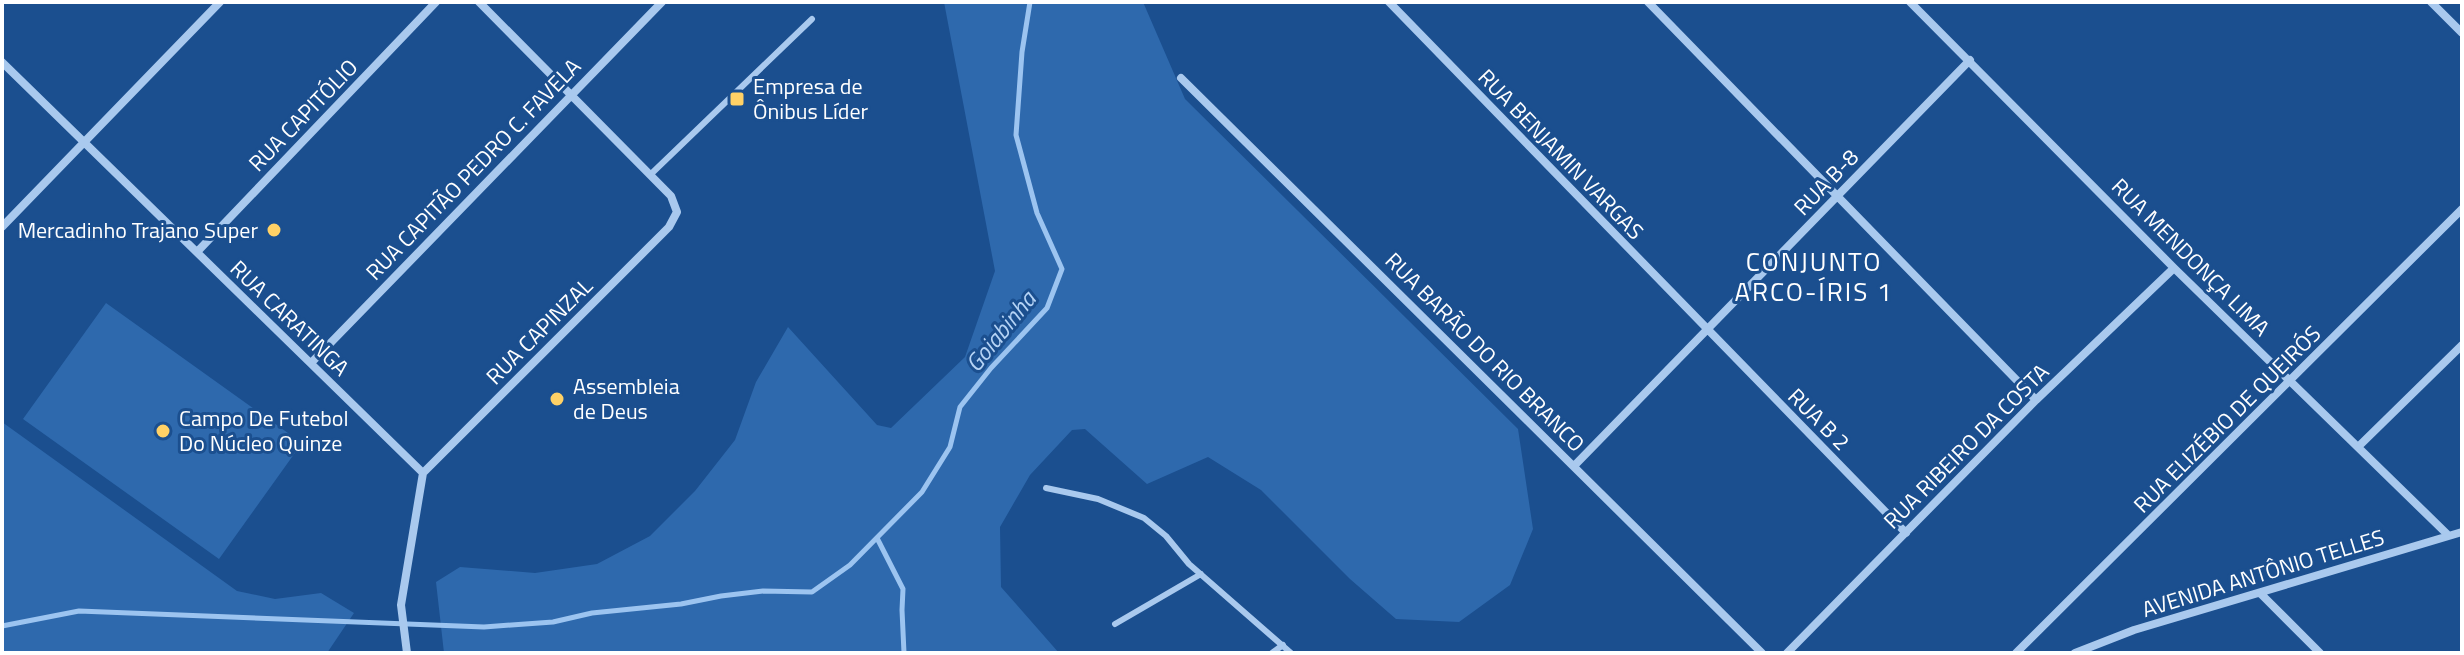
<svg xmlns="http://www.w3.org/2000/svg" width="2464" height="655" font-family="'Titillium Web',sans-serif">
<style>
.green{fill:#2e69ad}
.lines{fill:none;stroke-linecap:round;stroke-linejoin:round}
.stream{stroke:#9cc4f0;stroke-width:5}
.service{stroke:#a9c9ee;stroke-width:6}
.minor{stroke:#a9c9ee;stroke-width:8}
.poi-dot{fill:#ffd166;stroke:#1b4f8f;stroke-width:3}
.labels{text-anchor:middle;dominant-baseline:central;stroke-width:6;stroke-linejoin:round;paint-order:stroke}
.poi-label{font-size:22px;fill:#fff;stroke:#1b4f8f;text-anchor:start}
.street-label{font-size:22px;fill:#fff;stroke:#1b4f8f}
.water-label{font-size:24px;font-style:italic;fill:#b5d3f5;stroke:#1b4f8f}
.quarter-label{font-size:26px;letter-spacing:2px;fill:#fff;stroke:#1b4f8f}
</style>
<rect width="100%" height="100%" fill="#1b4f8f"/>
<path class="green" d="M 944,2 L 1143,2 L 1185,99 L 1518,429 L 1533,529 L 1510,585 L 1459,622 L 1396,619 L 1350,579 L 1261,490 L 1208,457 L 1147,484 L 1085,429 L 1072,430 L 1030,475 L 1000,527 L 1001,587 L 1059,653 L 444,653 L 436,582 L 460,567 L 535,573 L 597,564 L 650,536 L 695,491 L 735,440 L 756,382 L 788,327 L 877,425 L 891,428 L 965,357 L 995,271 Z
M 106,303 L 302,443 L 219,559 L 23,419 Z
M 2,422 L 237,591 L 275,599 L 321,593 L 354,613 L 327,653 L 2,653 Z"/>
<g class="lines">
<path class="stream" d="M 877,538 L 903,589 L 902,610 L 904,653
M 2,626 L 79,611 L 484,627 L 553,622 L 592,613 L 681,604 L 721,596 L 763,591 L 812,592 L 850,565 L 922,492 L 950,447 L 960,407 L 991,368 L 1047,308 L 1062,269 L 1037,213 L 1016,135 L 1022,52 L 1030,2"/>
<path class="service" d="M 650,175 L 812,19
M 1046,488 L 1098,499 L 1144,518 L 1166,536 L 1189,564 L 1291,653
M 1115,624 L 1201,574
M 1272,653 L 1283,645"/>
<path class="minor" d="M 1389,2 L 1906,533
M 1648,2 L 2036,400
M 1910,2 L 2174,268 L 2448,535
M 2431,2 L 2462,33
M 2,62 L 423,473
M 1181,78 L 1762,653
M 2,227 L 220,2
M 197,252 L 436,2
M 311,363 L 662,2
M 2359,446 L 2462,345
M 1574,466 L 1970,60
M 423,473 L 669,227 L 677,212 L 671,196 L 479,2
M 2260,593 L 2320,653
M 407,653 L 401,605 L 423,473
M 1787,653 L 2036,400 L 2174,268
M 2016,653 L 2462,209
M 2075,653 L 2134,630 L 2462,532"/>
</g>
<g class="poi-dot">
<rect x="729" y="91" width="16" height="16" rx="4"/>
<circle cx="274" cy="230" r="8"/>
<circle cx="557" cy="399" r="8"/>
<circle cx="163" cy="431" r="8"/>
</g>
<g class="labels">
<g class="poi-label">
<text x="753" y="86">Empresa de<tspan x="753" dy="25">Ônibus Líder</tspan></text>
<text x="258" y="230" text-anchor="end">Mercadinho Trajano Super</text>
<text x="573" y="386">Assembleia<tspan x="573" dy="25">de Deus</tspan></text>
<text x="179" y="418">Campo De Futebol<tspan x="179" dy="25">Do Núcleo Quinze</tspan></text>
</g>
<g class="street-label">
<text transform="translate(303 115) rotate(-46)">RUA CAPITÓLIO</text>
<text transform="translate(1561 154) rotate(46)">RUA BENJAMIN VARGAS</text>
<text transform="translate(473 169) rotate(-46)">RUA CAPITÃO PEDRO C. FAVELA</text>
<text transform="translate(1826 182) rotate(-46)">RUA B-8</text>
<text transform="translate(2191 257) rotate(45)">RUA MENDONÇA LIMA</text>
<text transform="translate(290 318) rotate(44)">RUA CARATINGA</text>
<text transform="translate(539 331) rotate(-45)">RUA CAPINZAL</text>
<text transform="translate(1485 352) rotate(45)">RUA BARÃO DO RIO BRANCO</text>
<text transform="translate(1819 419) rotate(45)">RUA B 2</text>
<text transform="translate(2227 419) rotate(-45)">RUA ELIZÉBIO DE QUEIRÓS</text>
<text transform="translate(1966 446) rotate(-45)">RUA RIBEIRO DA COSTA</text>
<text transform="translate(2263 573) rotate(-17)">AVENIDA ANTÔNIO TELLES</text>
</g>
<g class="water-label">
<text transform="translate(1000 331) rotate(-51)">Goiabinha</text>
</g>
<g class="quarter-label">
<text x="1814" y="261">CONJUNTO<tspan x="1814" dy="30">ARCO-ÍRIS 1</tspan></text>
</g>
</g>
<rect width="2464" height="655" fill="none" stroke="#ffffff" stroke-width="8"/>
</svg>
